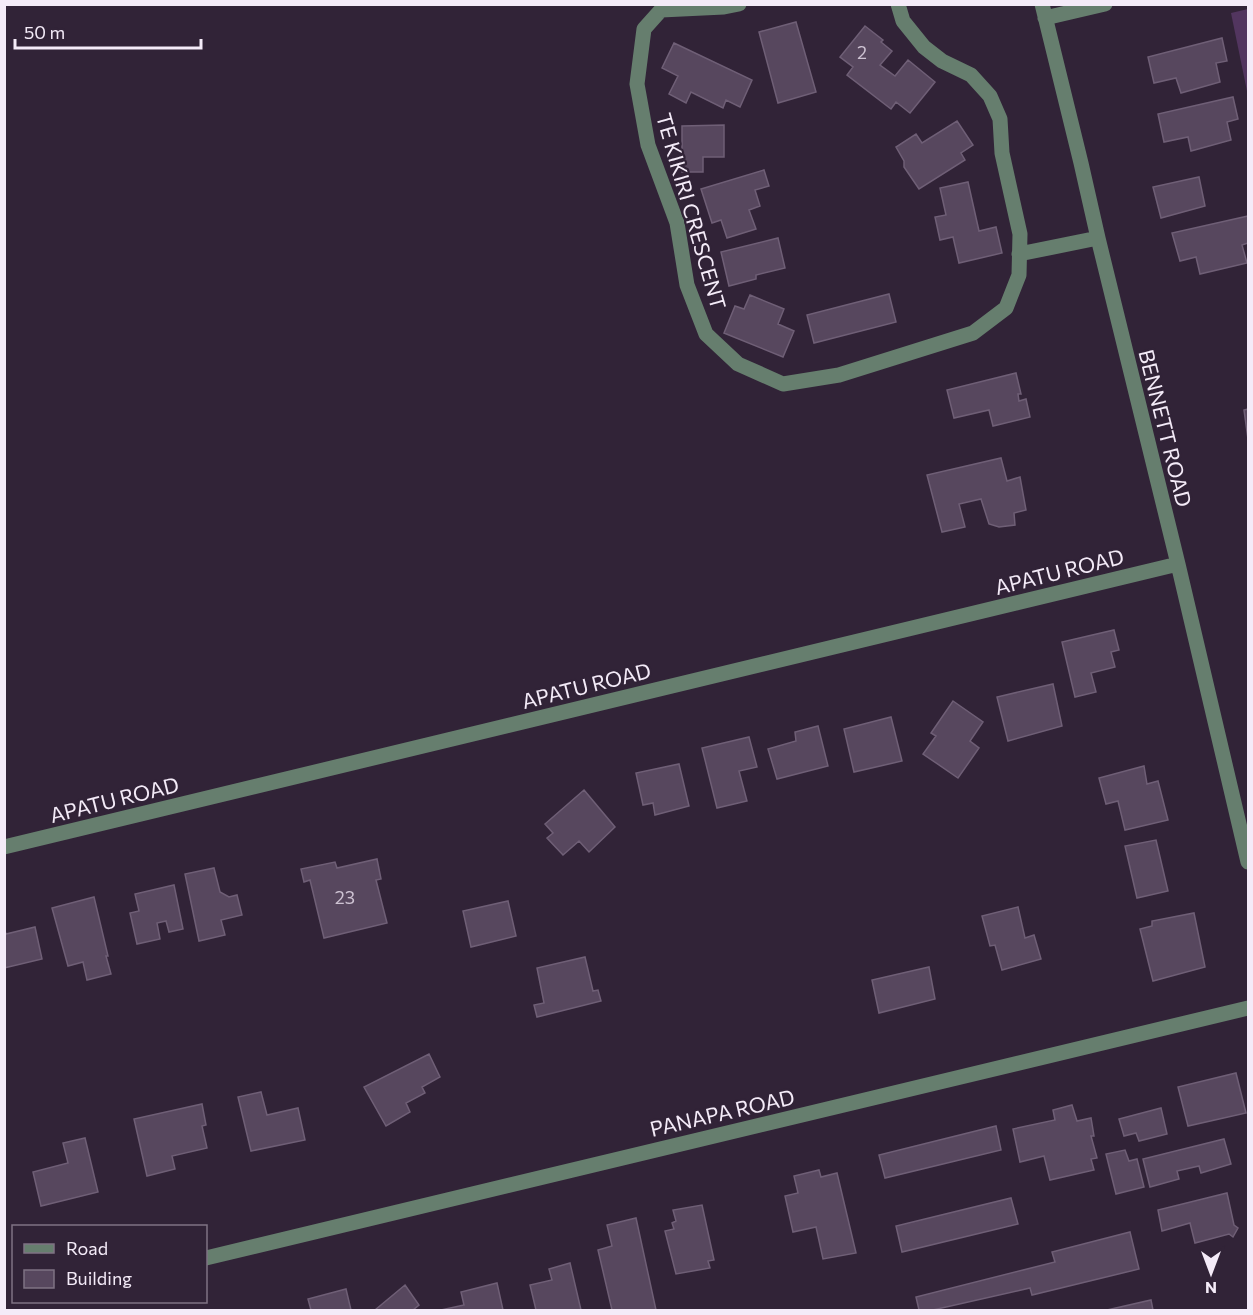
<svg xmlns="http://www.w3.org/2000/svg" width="1253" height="1315" font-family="Commissioner,sans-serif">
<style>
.green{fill:#52355f}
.building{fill:#57475e;stroke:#6f5f76;stroke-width:1.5}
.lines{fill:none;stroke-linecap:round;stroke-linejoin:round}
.minor{stroke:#667e6e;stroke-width:15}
.labels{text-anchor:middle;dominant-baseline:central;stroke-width:4.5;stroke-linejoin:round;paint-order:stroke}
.number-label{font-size:18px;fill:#cdc2d2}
.street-label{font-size:21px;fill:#f4ebf8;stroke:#312337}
</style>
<rect width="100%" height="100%" fill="#312337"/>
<path class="green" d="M 1248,9 L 1248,96 L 1231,13 Z"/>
<path class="building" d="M 796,22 L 816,92 L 778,103 L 759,32 Z
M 865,26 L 883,40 L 881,42 L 892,51 L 880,65 L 895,76 L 908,60 L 935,82 L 910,113 L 896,102 L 891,109 L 847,75 L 853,67 L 840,57 Z
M 1222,38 L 1227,61 L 1216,63 L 1220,82 L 1181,93 L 1176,78 L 1154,83 L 1148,57 Z
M 674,43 L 752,80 L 740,107 L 726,100 L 723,108 L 691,92 L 686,103 L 669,94 L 678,76 L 662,68 Z
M 1233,97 L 1238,119 L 1227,122 L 1231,140 L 1191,151 L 1188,137 L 1164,142 L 1158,114 Z
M 957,121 L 973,145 L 961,153 L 965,160 L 919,189 L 904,167 L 904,161 L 896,147 L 916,134 L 922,143 Z
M 724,125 L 724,157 L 703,157 L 703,172 L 682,172 L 682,126 Z
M 764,170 L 769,186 L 755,190 L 760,206 L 749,210 L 756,229 L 727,238 L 721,220 L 712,223 L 701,189 Z
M 1199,177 L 1205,206 L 1161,218 L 1153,187 Z
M 968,182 L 979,231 L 996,227 L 1002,253 L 959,263 L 953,237 L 940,240 L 935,217 L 946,215 L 940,188 Z
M 1248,216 L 1248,243 L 1242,245 L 1247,263 L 1200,274 L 1196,257 L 1180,261 L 1172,233 Z
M 778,238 L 785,268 L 756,275 L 756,279 L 729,286 L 721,252 Z
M 889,294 L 896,322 L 814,343 L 807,315 Z
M 750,295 L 784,309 L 778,324 L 794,331 L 783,357 L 724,333 L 735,306 L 744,309 Z
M 1016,373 L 1021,394 L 1018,394 L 1019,401 L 1026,399 L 1030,417 L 993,426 L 989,410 L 954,418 L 947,390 Z
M 1248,409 L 1248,439 L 1244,410 Z
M 1001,458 L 1007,481 L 1020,477 L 1026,510 L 1014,513 L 1015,525 L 999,527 L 989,524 L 981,499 L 959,504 L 965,527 L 942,532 L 927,475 Z
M 1114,630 L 1119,650 L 1111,652 L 1115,667 L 1091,673 L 1096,692 L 1075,697 L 1062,642 Z
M 1053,684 L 1062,726 L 1008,741 L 997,697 Z
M 953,701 L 983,722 L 970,741 L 979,748 L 958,778 L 923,754 L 936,736 L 931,733 Z
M 891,717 L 902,761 L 854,772 L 844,729 Z
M 818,726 L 828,766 L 777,779 L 768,749 L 796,741 L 795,732 Z
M 749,737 L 757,767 L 739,771 L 747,801 L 717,808 L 702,748 Z
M 679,764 L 689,806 L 655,815 L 653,803 L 643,805 L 636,773 Z
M 1144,766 L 1147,784 L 1158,781 L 1168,820 L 1125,830 L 1118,801 L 1106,804 L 1099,778 Z
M 584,790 L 615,827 L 589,852 L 579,841 L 563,855 L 547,838 L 553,833 L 545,824 Z
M 1156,840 L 1168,891 L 1137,898 L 1125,846 Z
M 377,859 L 381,879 L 376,880 L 387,923 L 324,938 L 310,880 L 304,882 L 301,869 L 335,862 L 337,868 Z
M 214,868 L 220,892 L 229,897 L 237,895 L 242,915 L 221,920 L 225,935 L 199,941 L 185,874 Z
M 174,885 L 183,929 L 169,932 L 166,921 L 157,923 L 160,939 L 137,944 L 130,913 L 139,911 L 135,894 Z
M 94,897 L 108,956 L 106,956 L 111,974 L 87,980 L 83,962 L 68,966 L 52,908 Z
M 508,901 L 516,936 L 471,947 L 463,911 Z
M 1018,907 L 1025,938 L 1034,935 L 1041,959 L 1002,970 L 995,945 L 990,946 L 982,916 Z
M 1194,913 L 1205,967 L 1153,981 L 1140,929 L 1152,926 L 1152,921 Z
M 35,927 L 42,959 L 4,968 L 4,928 L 6,934 Z
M 585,957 L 593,991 L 598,990 L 601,1001 L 537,1017 L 534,1005 L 544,1003 L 537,968 Z
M 929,967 L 935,999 L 879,1013 L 872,980 Z
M 429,1054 L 440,1077 L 422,1087 L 425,1093 L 406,1103 L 410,1112 L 386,1126 L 364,1087 Z
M 1236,1073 L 1246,1113 L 1188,1126 L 1178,1087 Z
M 261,1092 L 267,1115 L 298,1108 L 305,1140 L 251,1151 L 238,1097 Z
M 202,1104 L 206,1125 L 202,1126 L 207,1148 L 172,1156 L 175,1169 L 147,1176 L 134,1119 Z
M 1072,1105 L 1077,1121 L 1091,1118 L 1094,1136 L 1091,1136 L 1097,1158 L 1091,1159 L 1094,1170 L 1050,1180 L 1044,1156 L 1020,1162 L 1013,1129 L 1055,1120 L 1053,1110 Z
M 1161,1108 L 1167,1134 L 1139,1141 L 1136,1133 L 1124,1136 L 1119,1119 Z
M 996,1126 L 1001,1150 L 885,1178 L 879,1155 Z
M 85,1138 L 98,1192 L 41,1206 L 33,1172 L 68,1163 L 63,1143 Z
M 1224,1139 L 1231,1164 L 1201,1173 L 1199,1166 L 1177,1171 L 1179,1179 L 1150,1187 L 1143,1159 Z
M 1125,1150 L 1129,1161 L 1137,1159 L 1144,1187 L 1116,1194 L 1106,1154 Z
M 819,1170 L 821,1177 L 837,1173 L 856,1253 L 823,1259 L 816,1227 L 793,1232 L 785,1196 L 798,1193 L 794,1176 Z
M 1227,1193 L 1234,1225 L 1238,1228 L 1233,1237 L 1229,1234 L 1195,1243 L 1190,1223 L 1162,1231 L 1158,1210 Z
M 1011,1198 L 1018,1224 L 902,1252 L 896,1226 Z
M 702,1205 L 714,1260 L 708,1261 L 710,1268 L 676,1274 L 665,1231 L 674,1229 L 672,1223 L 676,1221 L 673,1210 Z
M 636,1218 L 656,1310 L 612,1310 L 598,1250 L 612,1246 L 607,1225 Z
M 1130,1232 L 1139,1269 L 1032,1295 L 1030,1288 L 933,1310 L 919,1310 L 916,1297 L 1055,1262 L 1052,1252 Z
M 570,1263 L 581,1310 L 536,1310 L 530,1285 L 552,1280 L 549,1269 Z
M 497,1283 L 503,1310 L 441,1310 L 464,1305 L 461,1292 Z
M 405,1285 L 419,1305 L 413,1310 L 375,1310 Z
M 346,1289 L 351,1310 L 311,1310 L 308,1299 Z
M 1151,1300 L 1153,1310 L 1107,1310 Z"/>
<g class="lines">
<path class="minor" d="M 739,4 L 724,7 L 661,10 L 644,29 L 637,84 L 648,145 L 677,223 L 687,285 L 706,334 L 738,364 L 783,384 L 839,375 L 973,333 L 1006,308 L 1019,275 L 1020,234 L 1002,153 L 1000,119 L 990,96 L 971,75 L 942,61 L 924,47 L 903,21 L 898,4
M 1042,4 L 1081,163 L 1098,238 L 1178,564 L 1248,862
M 1045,18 L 1105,4
M 1019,254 L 1098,238
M 4,847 L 1178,564
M 206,1258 L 1248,1008"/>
</g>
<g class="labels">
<g class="number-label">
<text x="862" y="52">2</text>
<text x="345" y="897">23</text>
</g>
<g class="street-label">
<text transform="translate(692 211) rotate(74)">TE KIKIRI CRESCENT</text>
<text transform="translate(1166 428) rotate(76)">BENNETT ROAD</text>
<text transform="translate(1059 571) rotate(-14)">APATU ROAD</text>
<text transform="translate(586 685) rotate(-14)">APATU ROAD</text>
<text transform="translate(114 799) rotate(-14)">APATU ROAD</text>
<text transform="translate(722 1112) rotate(-13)">PANAPA ROAD</text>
</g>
</g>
<rect width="1253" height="1315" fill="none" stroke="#f4ebf8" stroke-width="12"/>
<rect x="12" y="1225" width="195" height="78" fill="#312337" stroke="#7f7384" stroke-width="1.5"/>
<rect x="24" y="1244" width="30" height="9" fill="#667e6e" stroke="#7f7384" stroke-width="1.5"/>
<text x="66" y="1255" font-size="18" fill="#f4ebf8">Road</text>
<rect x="24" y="1270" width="30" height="18" fill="#57475e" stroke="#7f7384" stroke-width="1.5"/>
<text x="66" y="1285" font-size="18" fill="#f4ebf8">Building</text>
<g transform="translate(1211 1273) rotate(180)" stroke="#312337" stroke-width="4.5" paint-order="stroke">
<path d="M0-4.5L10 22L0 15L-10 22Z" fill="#f4ebf8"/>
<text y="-9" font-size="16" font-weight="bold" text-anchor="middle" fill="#f4ebf8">N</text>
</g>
<path d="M15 39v9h186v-9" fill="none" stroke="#f4ebf8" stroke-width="3"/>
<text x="24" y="39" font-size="18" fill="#f4ebf8" stroke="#312337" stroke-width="4.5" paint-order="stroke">50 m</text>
</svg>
